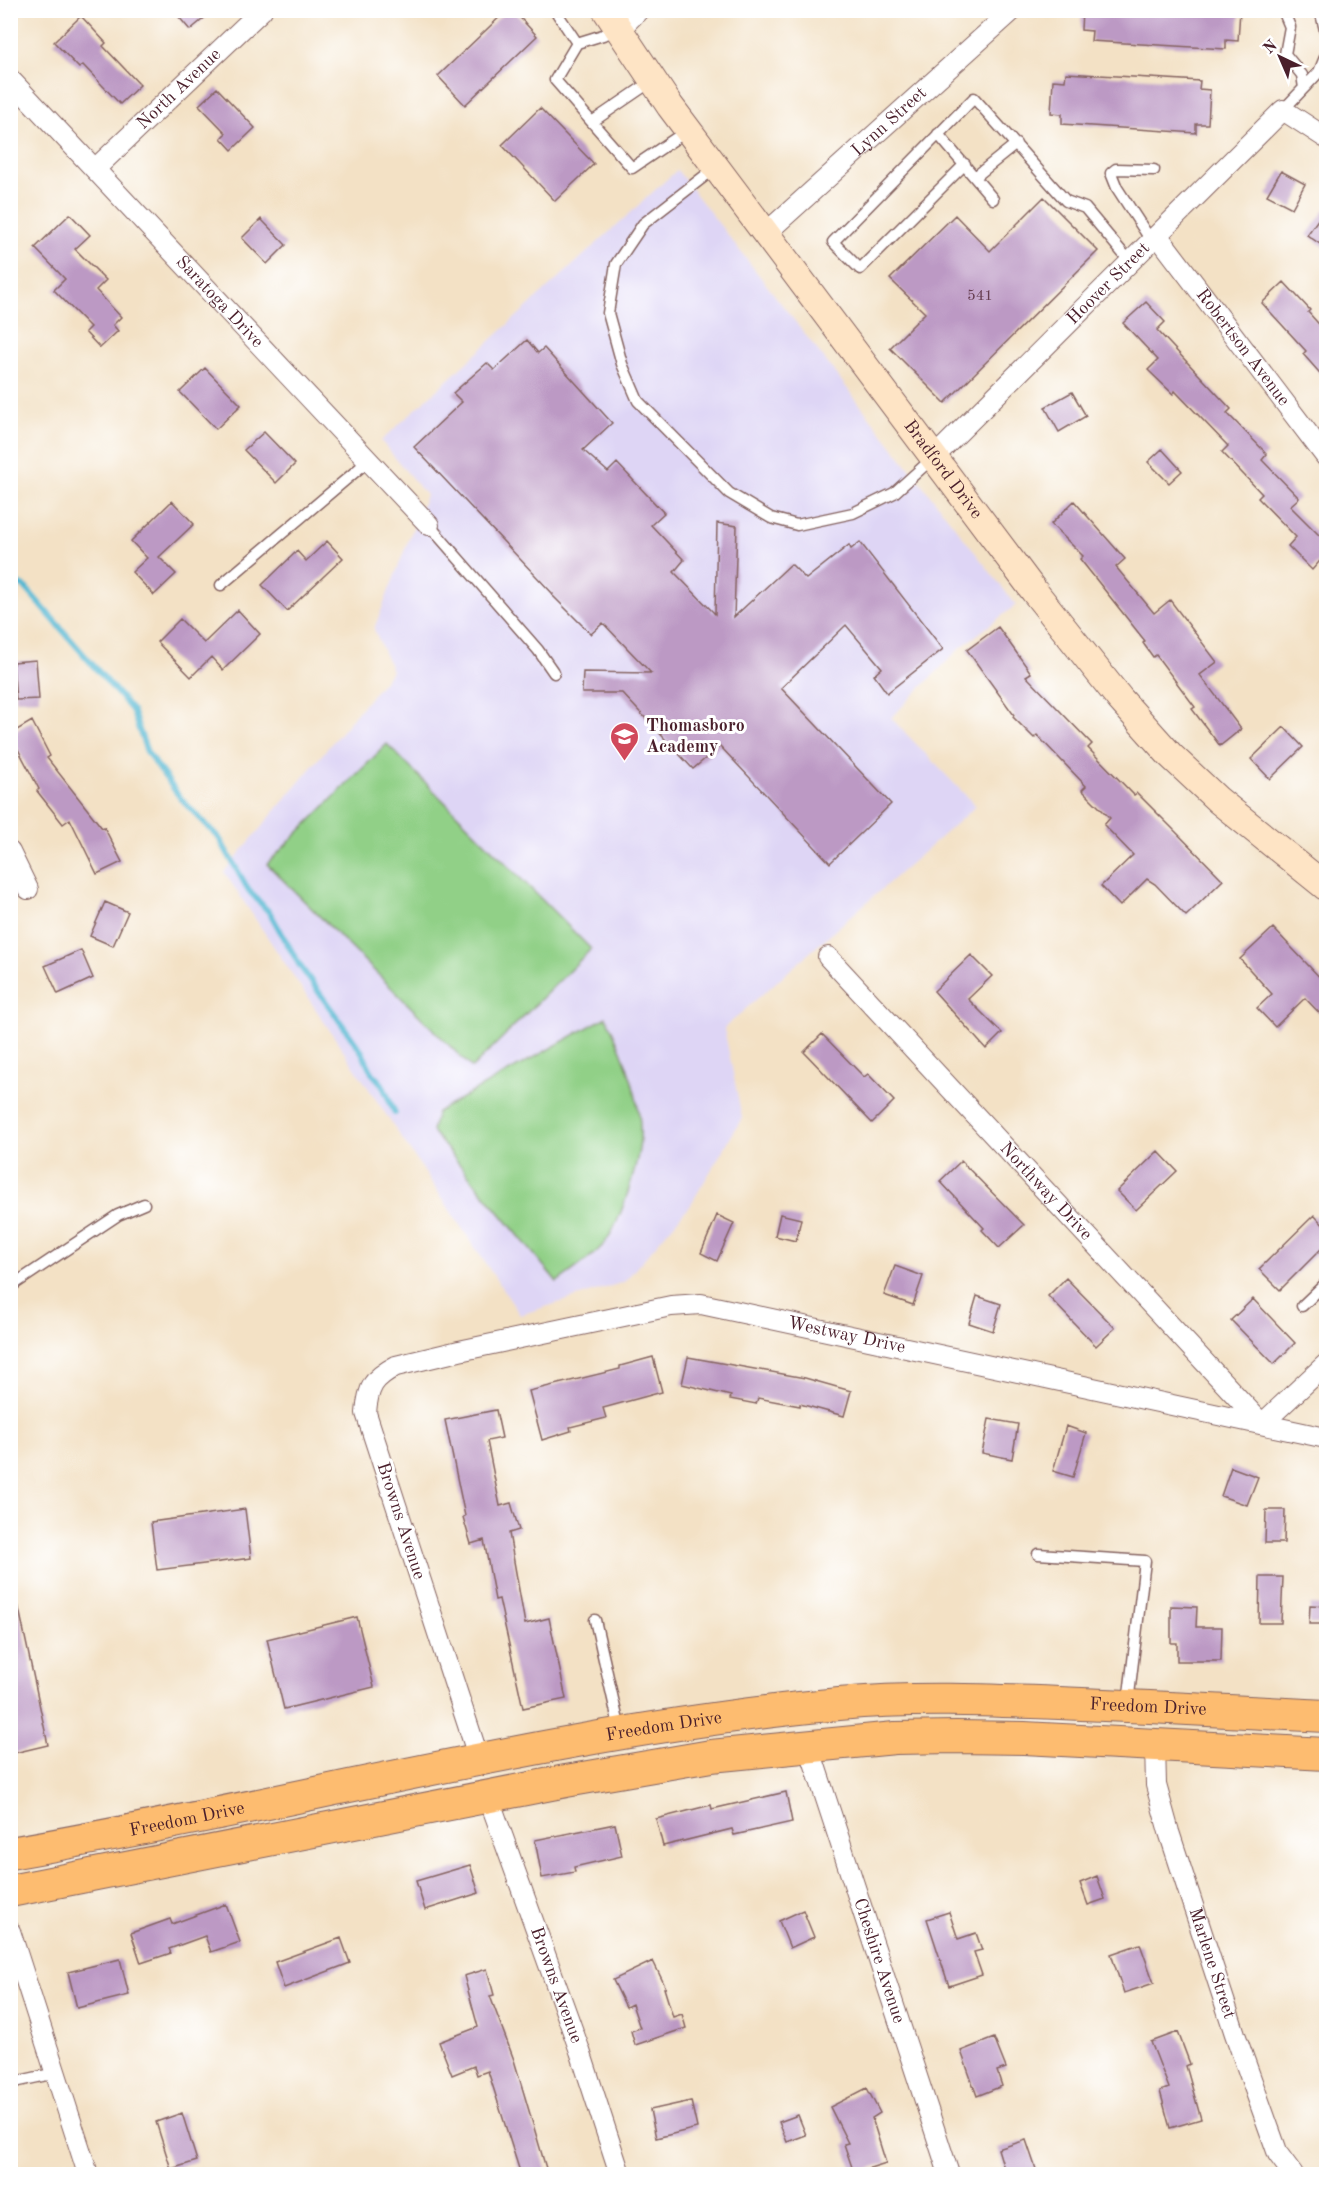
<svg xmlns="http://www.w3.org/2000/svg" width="1337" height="2185" font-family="'Old Standard TT',serif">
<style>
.built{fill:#ded5f5}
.green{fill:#91d087;stroke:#6e7859;stroke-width:1.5}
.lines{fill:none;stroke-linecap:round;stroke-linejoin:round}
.stream{stroke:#54b8d2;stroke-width:6}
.building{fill:#bc99c4}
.lane-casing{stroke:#856361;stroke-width:13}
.street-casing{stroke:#856361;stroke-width:22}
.secondary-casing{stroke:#856361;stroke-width:29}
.primary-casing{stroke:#856361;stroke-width:34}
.lane{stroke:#fff;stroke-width:10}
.street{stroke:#fff;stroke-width:20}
.secondary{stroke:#fee4c5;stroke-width:27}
.primary{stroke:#fdbc6f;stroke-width:32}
.labels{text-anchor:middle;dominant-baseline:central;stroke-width:6;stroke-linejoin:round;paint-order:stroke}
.number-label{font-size:15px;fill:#663e51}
.street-label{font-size:18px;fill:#4a1f2b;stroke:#fff}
.poi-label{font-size:18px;font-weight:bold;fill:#4a1f2b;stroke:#fff;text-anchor:start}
</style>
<rect width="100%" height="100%" fill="#fff"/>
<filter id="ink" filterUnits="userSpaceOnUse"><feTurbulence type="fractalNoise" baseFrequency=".0167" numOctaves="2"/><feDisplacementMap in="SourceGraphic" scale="12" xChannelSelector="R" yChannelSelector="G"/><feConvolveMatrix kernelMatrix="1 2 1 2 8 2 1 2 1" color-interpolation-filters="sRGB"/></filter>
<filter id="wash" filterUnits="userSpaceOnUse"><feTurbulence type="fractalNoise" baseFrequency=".008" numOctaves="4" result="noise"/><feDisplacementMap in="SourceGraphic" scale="24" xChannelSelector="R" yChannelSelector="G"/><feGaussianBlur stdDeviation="1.35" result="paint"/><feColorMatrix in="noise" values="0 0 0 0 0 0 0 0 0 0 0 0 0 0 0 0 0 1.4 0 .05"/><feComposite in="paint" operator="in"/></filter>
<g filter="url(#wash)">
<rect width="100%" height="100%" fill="#f3e1c5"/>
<path class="built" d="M 677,170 L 1016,605 L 960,648 L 891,718 L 976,806 L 724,1028 L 742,1118 L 691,1204 L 624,1282 L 520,1315 L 224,872 L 392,671 L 374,629 L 426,495 L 381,441 Z"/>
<path class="green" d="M 387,744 L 591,949 L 472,1068 L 267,864 Z
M 606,1017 C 624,1054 646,1107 639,1149 C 637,1163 632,1177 629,1189 C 623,1208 616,1228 604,1244 C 591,1259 573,1270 557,1282 L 432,1131 L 437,1112 Z"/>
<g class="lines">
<path class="stream" d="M 10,576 L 15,583 L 25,587 L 132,710 L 147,752 L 182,800 L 219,838 L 249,891 L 270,913 L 300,966 L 362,1052 L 372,1073 L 382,1084 L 395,1113"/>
</g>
<g id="blocks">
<path class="building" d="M 173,10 L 214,10 L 190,30 Z
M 507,10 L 513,10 L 537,36 L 465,105 L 438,76 Z
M 1082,10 L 1240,10 L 1238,41 L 1226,40 L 1226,49 L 1091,41 L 1092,31 L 1081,30 Z
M 81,16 L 106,43 L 103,46 L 140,85 L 120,104 L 83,65 L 79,68 L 54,42 Z
M 1066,73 L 1200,81 L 1199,89 L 1210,90 L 1208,124 L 1196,124 L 1196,133 L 1062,124 L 1062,114 L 1051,113 L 1053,80 L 1065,81 Z
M 217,88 L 255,128 L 232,150 L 221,138 L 226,133 L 199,105 Z
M 540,108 L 594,164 L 555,201 L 502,145 Z
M 1281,171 L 1305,184 L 1292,208 L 1267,195 Z
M 1044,197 L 1098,251 L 945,403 L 890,348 L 925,313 L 890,279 L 955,215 L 990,251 Z
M 1326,208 L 1326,248 L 1307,235 Z
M 70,214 L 90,235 L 75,249 L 106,280 L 96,290 L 121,317 L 113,325 L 118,331 L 100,348 L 85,332 L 90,327 L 54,290 L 65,279 L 35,248 Z
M 261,219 L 286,245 L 267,264 L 242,238 Z
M 1284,282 L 1310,310 L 1308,312 L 1326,332 L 1326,380 L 1303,354 L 1306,351 L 1262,303 Z
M 1146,302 L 1165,322 L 1157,330 L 1231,409 L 1227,413 L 1267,454 L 1262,460 L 1299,498 L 1290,506 L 1326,542 L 1326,554 L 1312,570 L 1288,546 L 1296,537 L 1258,498 L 1262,494 L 1222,452 L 1228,446 L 1175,391 L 1173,394 L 1148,370 L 1158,360 L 1123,323 Z
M 527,340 L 538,353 L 544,348 L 612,423 L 583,450 L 608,472 L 617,463 L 664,513 L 651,525 L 684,560 L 674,572 L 715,614 L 717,523 L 737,526 L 734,617 L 791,564 L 806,579 L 849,545 L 851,549 L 860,542 L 943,649 L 887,693 L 874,675 L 882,668 L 846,625 L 781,688 L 891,804 L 830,863 L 720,746 L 693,769 L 622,693 L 582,693 L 583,672 L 651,673 L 603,623 L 591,634 L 552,595 L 553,594 L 414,447 L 462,402 L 453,393 L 487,363 L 494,370 Z
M 205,368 L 241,405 L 216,429 L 180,392 Z
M 1072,392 L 1086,416 L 1059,432 L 1045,407 Z
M 264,432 L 295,464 L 276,483 L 244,450 Z
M 1162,449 L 1182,471 L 1169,483 L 1148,462 Z
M 172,501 L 194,524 L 159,557 L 176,574 L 154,595 L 132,572 L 147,558 L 131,541 Z
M 1074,501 L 1125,559 L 1116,567 L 1154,613 L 1170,600 L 1217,662 L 1200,675 L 1241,729 L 1220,746 L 1192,709 L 1195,707 L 1156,655 L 1153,657 L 1143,643 L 1145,641 L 1080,559 L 1083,556 L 1051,524 Z
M 327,541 L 343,558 L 287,611 L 262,585 L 297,551 L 306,561 Z
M 238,610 L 260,634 L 223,670 L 211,657 L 191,677 L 157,642 L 180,619 L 204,643 Z
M 998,627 L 1031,673 L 1026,676 L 1092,744 L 1088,748 L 1134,795 L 1137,793 L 1172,828 L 1223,880 L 1186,916 L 1155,884 L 1147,879 L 1120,906 L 1101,886 L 1133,855 L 1104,825 L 1110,818 L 1082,790 L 1086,786 L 1037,735 L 1034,738 L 1013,717 L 1014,715 L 967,650 Z
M 36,660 L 39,699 L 16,700 L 13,662 Z
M 32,721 L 50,756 L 47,758 L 102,828 L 104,827 L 122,862 L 97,874 L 70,819 L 63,824 L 37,791 L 39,789 L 10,734 Z
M 1284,727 L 1303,747 L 1270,779 L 1251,759 Z
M 105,902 L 128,912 L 113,946 L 90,936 Z
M 1273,928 L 1326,984 L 1326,1020 L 1305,998 L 1275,1027 L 1257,1008 L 1272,994 L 1240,959 Z
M 81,950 L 93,978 L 58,994 L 45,966 Z
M 971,955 L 992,976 L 968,999 L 1002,1033 L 986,1049 L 934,991 Z
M 822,1034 L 864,1077 L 868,1074 L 894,1101 L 872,1123 L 804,1052 Z
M 1158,1151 L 1177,1171 L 1136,1210 L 1117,1191 Z
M 961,1161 L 1024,1225 L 999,1248 L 982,1230 L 984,1228 L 940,1181 Z
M 780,1214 L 801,1219 L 796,1241 L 775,1236 Z
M 717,1215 L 734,1223 L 717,1261 L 701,1253 Z
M 1314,1215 L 1326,1228 L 1326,1244 L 1280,1290 L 1259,1269 Z
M 895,1266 L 923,1276 L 913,1305 L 884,1295 Z
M 1066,1278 L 1115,1328 L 1096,1346 L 1048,1296 Z
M 977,1296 L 1001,1304 L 993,1331 L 969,1323 Z
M 1253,1299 L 1295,1343 L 1274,1364 L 1231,1320 Z
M 653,1357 L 662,1392 L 603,1408 L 606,1418 L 570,1427 L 571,1431 L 542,1440 L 529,1391 L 620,1369 L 620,1366 Z
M 688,1357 L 805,1378 L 851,1391 L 844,1416 L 800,1404 L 800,1406 L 758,1398 L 756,1404 L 730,1399 L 731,1396 L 682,1384 Z
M 496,1410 L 502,1438 L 487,1441 L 500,1506 L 511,1503 L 519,1530 L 509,1533 L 525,1624 L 549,1618 L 566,1699 L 523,1708 L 499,1599 L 495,1600 L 484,1540 L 471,1544 L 463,1517 L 465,1516 L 445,1420 Z
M 989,1419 L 1018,1424 L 1012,1459 L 982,1453 Z
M 1066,1426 L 1086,1433 L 1073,1477 L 1053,1471 Z
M 1231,1467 L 1258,1477 L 1247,1505 L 1221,1496 Z
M 245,1509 L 251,1558 L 157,1570 L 151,1522 Z
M 1266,1510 L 1285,1510 L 1284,1543 L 1265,1543 Z
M 1260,1577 L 1283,1577 L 1281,1623 L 1259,1623 Z
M 18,1604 L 48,1745 L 10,1754 L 10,1605 Z
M 1310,1605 L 1326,1606 L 1326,1624 L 1309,1624 Z
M 1171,1606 L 1197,1607 L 1196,1627 L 1222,1627 L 1221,1661 L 1177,1661 L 1177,1643 L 1171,1643 Z
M 357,1617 L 374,1687 L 284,1709 L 267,1639 Z
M 786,1792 L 792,1822 L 734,1835 L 732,1829 L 663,1846 L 656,1819 L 711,1805 L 712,1809 Z
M 615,1824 L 622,1856 L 574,1867 L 575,1872 L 542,1878 L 535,1840 Z
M 470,1865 L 479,1893 L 425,1910 L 416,1881 Z
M 1097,1876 L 1105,1899 L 1088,1905 L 1080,1883 Z
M 226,1904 L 240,1942 L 211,1952 L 205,1936 L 169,1949 L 171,1953 L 141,1963 L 131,1933 L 170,1919 L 172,1924 Z
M 803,1910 L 814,1937 L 790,1948 L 779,1921 Z
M 949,1912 L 958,1939 L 976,1933 L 982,1950 L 974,1952 L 982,1975 L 949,1986 L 927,1919 Z
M 341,1938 L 350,1963 L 284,1988 L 275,1962 Z
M 1140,1944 L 1154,1983 L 1124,1993 L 1111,1954 Z
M 120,1959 L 129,1995 L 77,2008 L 68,1972 Z
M 653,1961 L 666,1988 L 664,1988 L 673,2017 L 682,2014 L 686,2028 L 635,2045 L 631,2031 L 640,2028 L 632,2004 L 626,2007 L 613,1980 Z
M 487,1969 L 494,1995 L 490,1996 L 514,2060 L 548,2175 L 521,2175 L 488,2071 L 477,2075 L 474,2066 L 452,2075 L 439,2042 L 478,2027 L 464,1976 Z
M 1178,2032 L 1190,2064 L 1186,2066 L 1201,2119 L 1170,2128 L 1160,2091 L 1169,2088 L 1151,2042 Z
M 994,2038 L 1006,2068 L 997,2071 L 1002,2086 L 977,2096 L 961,2051 Z
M 867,2088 L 880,2113 L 872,2118 L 886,2163 L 854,2173 L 844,2144 L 848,2143 L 830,2107 Z
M 691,2101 L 697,2128 L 656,2138 L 650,2110 Z
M 182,2113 L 197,2161 L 171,2169 L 156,2122 Z
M 798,2115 L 806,2135 L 787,2142 L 779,2122 Z
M 1026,2140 L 1038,2175 L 1006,2175 L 998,2149 Z"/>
</g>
</g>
<g filter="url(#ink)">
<use href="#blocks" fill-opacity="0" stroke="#856361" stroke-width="1.5"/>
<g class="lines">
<defs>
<path id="lane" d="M 555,10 L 577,43 L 619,30
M 1283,10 L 1290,27 L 1285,54 L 1302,75 L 1304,88 L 1283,110
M 1320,10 L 1326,34
M 577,43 L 555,80 L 632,168 L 688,130
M 1304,88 L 1319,72 L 1326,55
M 592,122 L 652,81
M 938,134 L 993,199
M 965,164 L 860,269 L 833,242 L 974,98 L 1066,201 L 1085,208 L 1131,263
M 715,168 L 643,224 L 616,264 L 608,313 L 622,364 L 638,401 L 729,493 L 771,518 L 797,525 L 853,513 L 894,493 L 934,457
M 975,177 L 1016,144
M 1152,242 L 1117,188 L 1111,173 L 1116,169 L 1154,170
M 429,525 L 538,650 L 554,673
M 221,585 L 368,461
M 10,1287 L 118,1215 L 144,1204
M 1302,1306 L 1326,1283
M 1038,1554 L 1145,1561 L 1128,1703
M 595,1620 L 620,1730
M 10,2083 L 56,2073"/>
<g id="street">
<path d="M 619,30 L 639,10"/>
<path id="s1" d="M 10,79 L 429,525"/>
<path id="s2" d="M 95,169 L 262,10"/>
<path id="s3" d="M 766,233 L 1013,10"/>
<path id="s4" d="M 1158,236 L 1326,457"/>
<path id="s5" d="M 934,457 L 1283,110 L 1326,138"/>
<path d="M 10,852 L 28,889"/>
<path id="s6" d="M 828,957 L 1262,1424 L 1326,1364"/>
<path id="s7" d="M 1155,1744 L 1156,1785 L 1169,1832 L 1235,2034 L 1278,2154 L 1293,2174"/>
<path id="s8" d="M 809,1747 L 949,2174"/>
<path id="s9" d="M 479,1759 L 366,1413 C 368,1387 373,1378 396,1366 L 459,1351 L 671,1306 L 701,1304 L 1326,1438"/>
<path id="s10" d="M 488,1796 L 580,2051 L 620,2174"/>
<path d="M 10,1931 L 88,2174"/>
</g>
<g id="secondary">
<path id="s11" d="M 606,10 L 670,106 L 1034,591 L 1120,699 L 1170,755 L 1218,800 L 1326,887"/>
</g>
<g id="primary">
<path id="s12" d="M 10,1853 C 287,1806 559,1730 839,1704 C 912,1697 986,1700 1059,1703 C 1148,1707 1238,1711 1326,1716"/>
<path d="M 10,1891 L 566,1781 L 711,1756 L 895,1738 L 956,1737 L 1024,1738 L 1326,1754"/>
</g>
</defs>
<use href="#lane" class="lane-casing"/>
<use href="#street" class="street-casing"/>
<use href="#secondary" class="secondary-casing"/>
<use href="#primary" class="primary-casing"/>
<use href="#lane" class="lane"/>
<use href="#street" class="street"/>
<use href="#secondary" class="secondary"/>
<use href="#primary" class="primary"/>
</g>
</g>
<defs>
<symbol id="school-pin" viewBox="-11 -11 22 30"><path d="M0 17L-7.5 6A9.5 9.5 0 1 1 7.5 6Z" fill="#d1495b" stroke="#fff"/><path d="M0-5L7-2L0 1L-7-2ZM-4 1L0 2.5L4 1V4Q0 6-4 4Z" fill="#fff"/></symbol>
</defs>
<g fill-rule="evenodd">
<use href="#school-pin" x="608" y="720" width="33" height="45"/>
</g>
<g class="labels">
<g class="number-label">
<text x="980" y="296">541</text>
</g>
<g class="street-label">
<text stroke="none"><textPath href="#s2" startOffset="116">North Avenue</textPath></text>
<text stroke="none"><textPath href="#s3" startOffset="166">Lynn Street</textPath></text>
<text stroke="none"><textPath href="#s5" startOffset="246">Hoover Street</textPath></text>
<text stroke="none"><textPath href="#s1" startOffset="306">Saratoga Drive</textPath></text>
<text stroke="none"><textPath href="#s4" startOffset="140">Robertson Avenue</textPath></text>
<text stroke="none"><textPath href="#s11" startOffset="570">Bradford Drive</textPath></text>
<text stroke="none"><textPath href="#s6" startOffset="320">Northway Drive</textPath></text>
<text stroke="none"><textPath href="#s9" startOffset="884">Westway Drive</textPath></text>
<text transform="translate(401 1521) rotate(72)">Browns Avenue</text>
<text stroke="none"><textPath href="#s12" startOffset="1152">Freedom Drive</textPath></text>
<text stroke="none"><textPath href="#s12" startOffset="666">Freedom Drive</textPath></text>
<text stroke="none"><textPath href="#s12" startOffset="180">Freedom Drive</textPath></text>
<text stroke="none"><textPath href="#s8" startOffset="225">Cheshire Avenue</textPath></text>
<text stroke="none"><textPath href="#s7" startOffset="228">Marlene Street</textPath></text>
<text stroke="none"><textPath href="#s10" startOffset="201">Browns Avenue</textPath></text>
</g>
<g class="poi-label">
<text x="646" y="726">Thomasboro<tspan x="646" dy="21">Academy</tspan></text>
</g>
</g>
<rect width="1337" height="2185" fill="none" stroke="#fff" stroke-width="36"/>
<g transform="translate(1280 57) rotate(316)" stroke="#ffffff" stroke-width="4.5" paint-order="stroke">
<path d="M0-4.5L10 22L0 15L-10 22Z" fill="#4a1f2b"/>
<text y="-9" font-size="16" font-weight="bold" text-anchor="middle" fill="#4a1f2b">N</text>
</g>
</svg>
